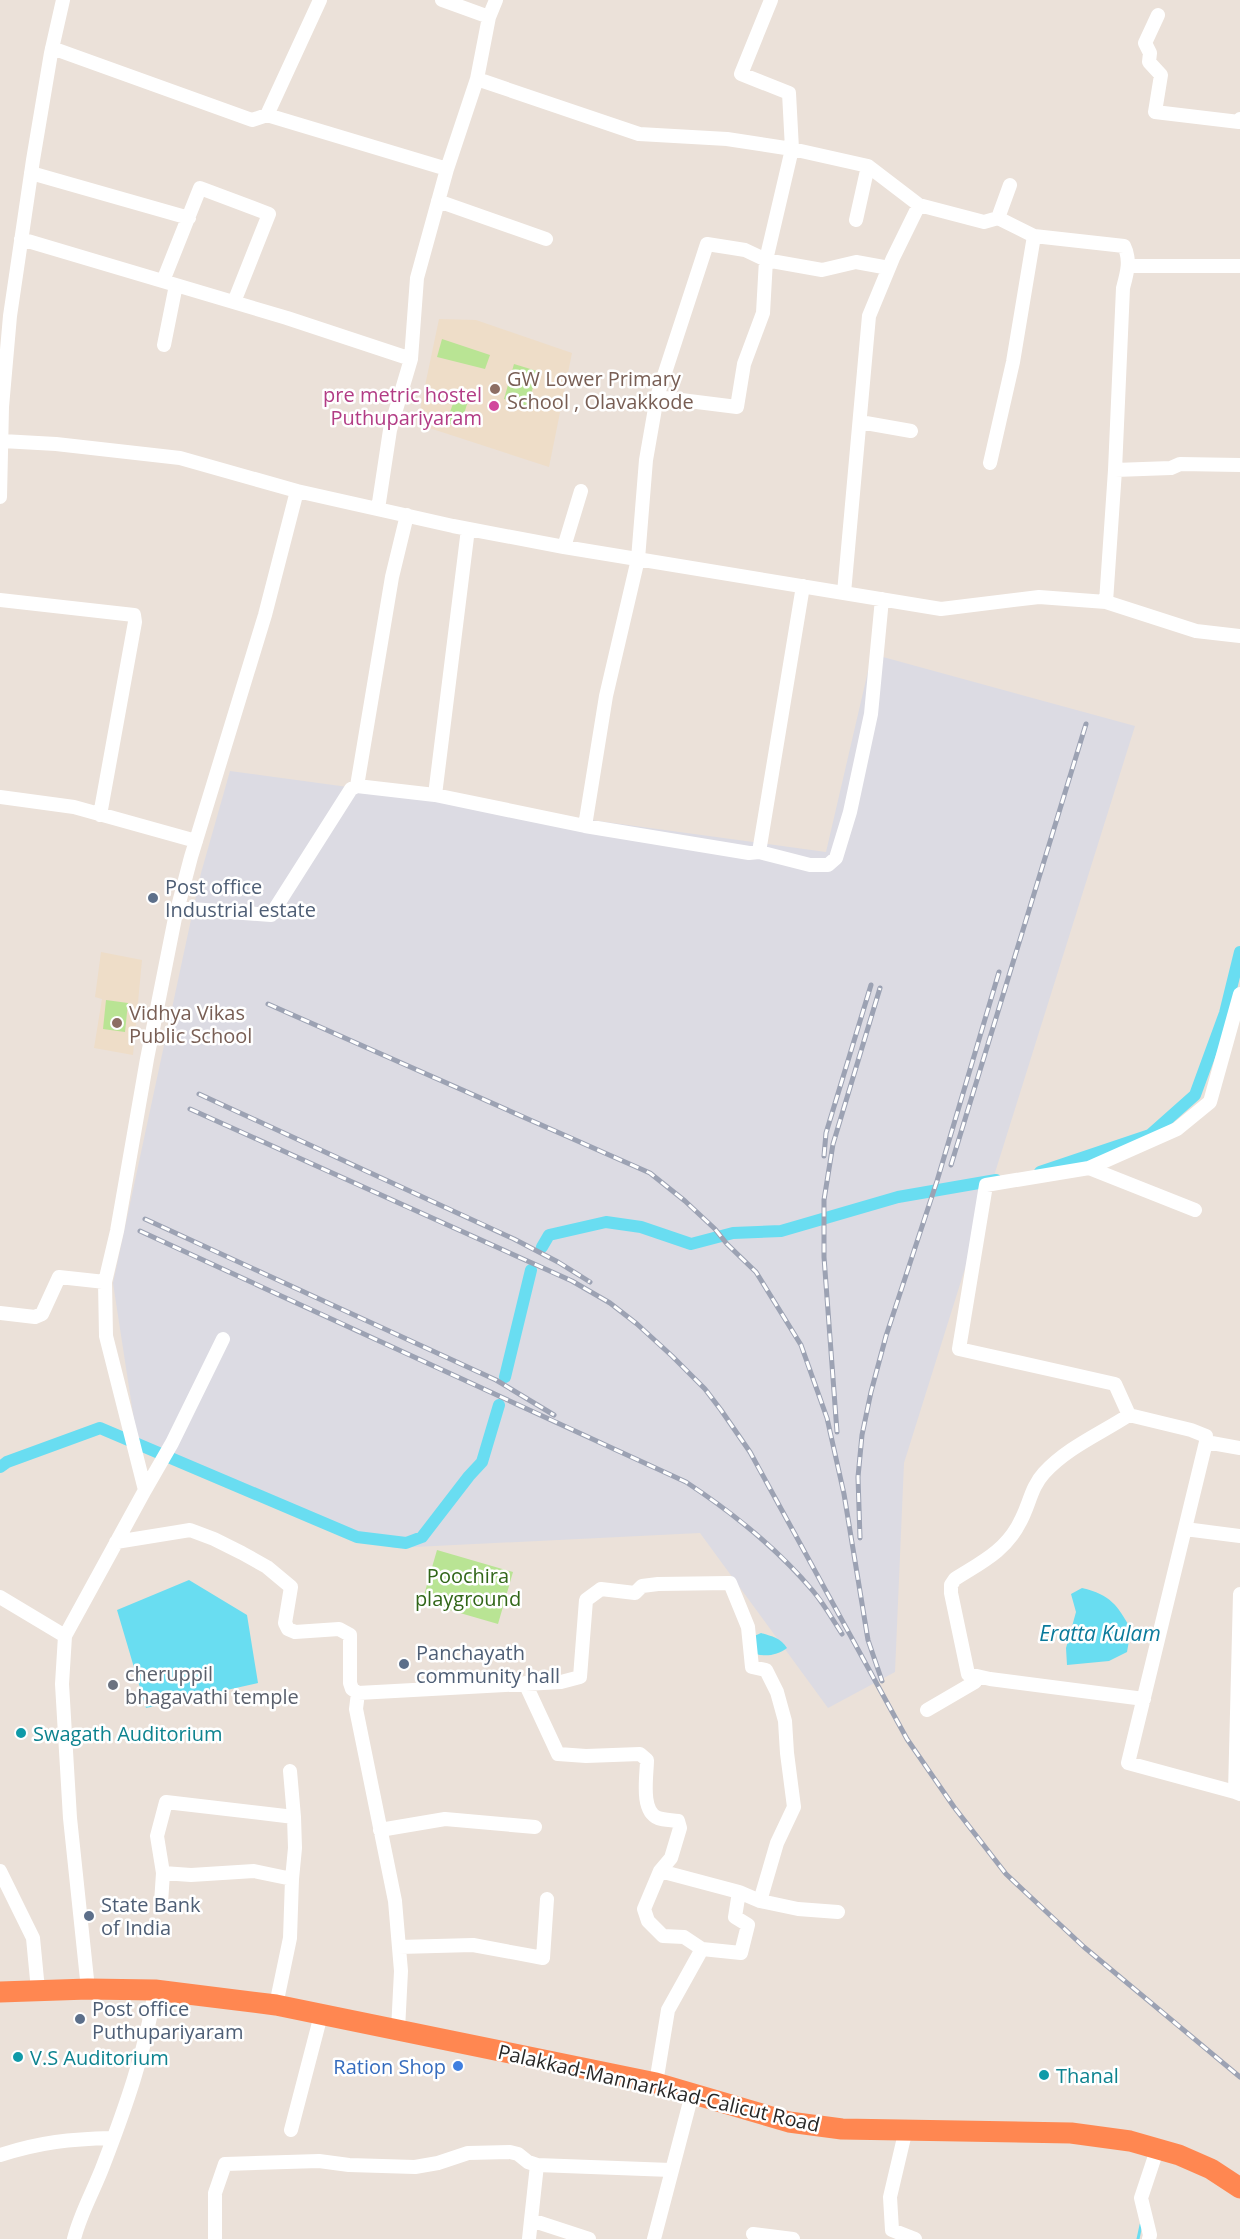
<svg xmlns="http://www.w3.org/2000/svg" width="1240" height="2239" font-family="'Open Sans',sans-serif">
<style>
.industrial{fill:#dcdbe3}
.education{fill:#eeddc8}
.green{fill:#b9e494}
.water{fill:#69ddf1}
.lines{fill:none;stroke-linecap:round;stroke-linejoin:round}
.stream{stroke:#69ddf1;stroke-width:3}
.canal{stroke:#69ddf1;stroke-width:12}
.minor{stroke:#fff;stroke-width:14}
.highway{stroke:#ff8751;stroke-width:21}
.rail-casing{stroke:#9ca2b3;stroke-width:5}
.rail{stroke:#fff;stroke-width:3;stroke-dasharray:9;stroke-linecap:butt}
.education-dot{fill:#8d6e63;stroke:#fff;stroke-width:2}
.hotel-dot{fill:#d1479c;stroke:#fff;stroke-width:2}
.service-dot{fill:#5c6f8a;stroke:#fff;stroke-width:2}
.worship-dot{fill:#6b7280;stroke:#fff;stroke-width:2}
.culture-dot{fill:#0f9aa8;stroke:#fff;stroke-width:2}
.shop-dot{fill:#3f7fe0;stroke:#fff;stroke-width:2}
.labels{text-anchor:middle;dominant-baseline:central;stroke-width:5;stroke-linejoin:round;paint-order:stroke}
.education-label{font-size:20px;fill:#785e54;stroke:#fff;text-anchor:start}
.hotel-label{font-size:20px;fill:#b23c85;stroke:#fff;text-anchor:end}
.service-label{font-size:20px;fill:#4e5e75;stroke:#fff;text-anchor:start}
.park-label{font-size:20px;fill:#316618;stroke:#fff}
.worship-label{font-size:20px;fill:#5b616d;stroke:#fff;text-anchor:start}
.culture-label{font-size:20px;fill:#0d838f;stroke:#fff;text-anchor:start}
.shop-label{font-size:20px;fill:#366cbe;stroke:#fff;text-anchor:end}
.street-label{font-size:20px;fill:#282828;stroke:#fff}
.water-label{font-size:21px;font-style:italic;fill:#0a7a9b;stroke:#fff}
</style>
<rect width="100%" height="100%" fill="#ebe1d9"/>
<path class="industrial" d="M 872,654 L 1135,726 L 904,1463 L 895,1672 L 828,1708 L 700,1533 L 394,1548 L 138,1446 L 113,1283 L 201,873 L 230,771 L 826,852 Z"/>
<path class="education" d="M 439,319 L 476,320 L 572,353 L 549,467 L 417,424 Z
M 101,952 L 142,960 L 133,1055 L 94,1048 L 102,999 L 95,997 Z"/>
<path class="green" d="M 442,339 L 490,355 L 485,369 L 437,357 Z
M 514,364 L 537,371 L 528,407 L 504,399 Z
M 458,390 L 470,395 L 460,426 L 446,423 Z
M 106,1000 L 128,1003 L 125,1032 L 103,1029 Z
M 437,1550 L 513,1572 L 498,1624 L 422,1602 Z"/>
<path class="water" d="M 189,1580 L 247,1615 L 258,1683 L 146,1708 L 117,1610 Z
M 1082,1588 C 1111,1595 1117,1605 1131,1629 L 1127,1652 L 1109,1661 L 1067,1665 L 1066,1648 L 1076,1612 L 1071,1594 Z
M 761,1633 C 771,1636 781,1638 787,1648 C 778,1655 766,1657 756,1654 L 752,1637 Z"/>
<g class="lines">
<path class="stream" d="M 1138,2239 L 1141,2225"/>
<path class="canal" d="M 1040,1172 L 1150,1135 L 1195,1095 L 1225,1013 L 1240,952
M 542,1247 L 549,1235 L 606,1222 L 641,1227 L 691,1244 L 733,1233 L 781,1231 L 898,1197 L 996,1180
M 505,1377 L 531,1270
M 0,1467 L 7,1462 L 100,1428 L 357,1537 L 406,1543 L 422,1537 L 469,1476 L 482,1462 L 499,1405"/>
<path class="minor" d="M 442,0 L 489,17
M 1158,15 L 1145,43 L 1150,53 L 1149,62 L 1161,75 L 1155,112 L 1239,122 L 1240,119
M 52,48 L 252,120 L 267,115 L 320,0
M 477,79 L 489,17 L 496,0
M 267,115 L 447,169
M 31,173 L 189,218
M 438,201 L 546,239
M 998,218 L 1034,236 L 1124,246 C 1131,260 1127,273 1123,288 L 1115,470 L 1106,602
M 856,220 L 868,166
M 21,239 L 287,318 L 411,359 L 417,278 L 447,169 L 477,79 L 639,134 L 727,139 L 792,149 L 868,166 L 919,205
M 1129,266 L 1240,266
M 163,281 L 200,188 L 269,214 L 234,302
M 164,345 L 176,285
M 657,397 L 707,244 L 745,250 L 766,260 L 822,270 L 856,262 L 889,268
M 860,422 L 911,431
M 2,441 L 56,444 L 180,458 L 297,491 L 265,615 L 191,857 L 175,918 L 147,1059 L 117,1231 L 105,1282 L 106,1336 L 145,1490 L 65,1636 L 62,1684 L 70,1818 L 88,1989
M 990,463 L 1013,362 L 1034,236
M 1115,470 L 1171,468 L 1180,464 L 1240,465
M 297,491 L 453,526 L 564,547 L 941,609 L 1039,597 L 1106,602 L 1196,631 L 1240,636
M 0,497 L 2,407 L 10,316 L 33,160 L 51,53 L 63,0
M 378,509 L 390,430 L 411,359
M 564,547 L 581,491
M 844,593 L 869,316 L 893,258 L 919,205 L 984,222 L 998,218 L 1010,185
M 0,600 L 134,615 L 135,622 L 100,815
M 357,786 L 392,577 L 407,515
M 435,795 L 468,529
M 0,797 L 74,807 L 196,841
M 585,826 L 606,696 L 638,559 L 646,460 L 657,397 L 737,407 L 744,364 L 763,313 L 766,260 L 792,149 L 789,93 L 741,74 L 771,0
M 759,852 L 803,586
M 178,908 L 271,915 L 351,789 L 357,786 L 435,795 L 585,826 L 749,853 L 759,852 L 810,865 L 828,865 L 836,858 L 850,812 L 871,714 L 882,599
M 1089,1168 L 1195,1210
M 0,1313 L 35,1317 L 42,1314 L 59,1277 L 105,1282
M 1129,1415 L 1115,1384 L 959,1349 L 986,1185 L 1089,1168 L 1177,1129 L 1210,1102 L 1240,994
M 1206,1442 L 1240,1448
M 145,1490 L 172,1443 L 223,1339
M 1185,1529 L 1240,1536
M 116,1542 L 190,1530 L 214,1539 L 242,1553 L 267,1567 L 291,1587 L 285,1623 L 288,1629 L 295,1632 L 339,1629 L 350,1635 L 350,1683 L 352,1689 L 358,1693 L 356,1709 L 395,1901 L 401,1971 L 398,2030
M 1240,1594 L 1235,1792 L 1240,1794
M 0,1597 L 65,1636
M 525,1683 L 558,1754 L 586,1756 L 640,1754 L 647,1760 C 647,1775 640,1811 658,1818 C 664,1820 672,1820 678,1821 L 680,1828 L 671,1858 L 660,1871 L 644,1909 L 648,1921 L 663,1936 L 684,1937 L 702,1949
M 358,1693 L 561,1682 L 580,1677 L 586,1600 L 601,1589 L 635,1593 L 642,1586 L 658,1584 L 730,1583 L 748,1627 L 752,1667 L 766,1670 L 777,1692 L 785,1721 L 787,1753 L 794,1807 L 777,1843 L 760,1901 L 739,1892 L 735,1917 L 748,1925 L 741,1953 L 702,1949 L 668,2010 L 656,2083
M 1144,1699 L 990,1679 L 968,1674 L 951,1593 L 951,1585 L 955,1579 C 980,1563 1006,1551 1020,1522 C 1029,1506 1031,1487 1044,1473 C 1068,1447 1100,1434 1129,1415 L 1191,1430 L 1206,1436 L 1206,1442 L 1128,1763 L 1235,1792
M 927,1710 L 975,1682 L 971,1676
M 290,1771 L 294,1817
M 380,1830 L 445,1819 L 535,1827
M 0,1871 L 33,1938 L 38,1990
M 660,1871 L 739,1892
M 760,1901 L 798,1909 L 838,1912
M 161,1903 L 163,1873
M 399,1947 L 473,1945 L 543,1958 L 547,1899
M 276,2005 L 290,1938 L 292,1879 L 254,1871 L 191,1875 L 163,1873 L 157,1836 L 166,1802 L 294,1817 L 295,1848 L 292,1879
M 906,2129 L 890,2197 L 892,2230 L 915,2239
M 291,2130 L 321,2015
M 0,2155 C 41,2142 70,2139 112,2138
M 531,2220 L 537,2165
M 753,2234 L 793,2239
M 74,2239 C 80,2214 94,2190 103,2166 C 125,2109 146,2050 155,1990
M 215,2239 L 215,2193 L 225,2164 L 319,2161 L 349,2165 L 415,2167 L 438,2163 L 468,2153 L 510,2152 L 518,2154 L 528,2162 L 537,2165 L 671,2170
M 529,2239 L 531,2220 L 589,2239
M 654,2239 L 692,2094
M 1149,2239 L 1150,2235 L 1141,2198 L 1158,2147"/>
<path class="highway" d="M 0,1992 L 88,1989 L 155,1990 L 276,2005 L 656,2083 L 789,2122 L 842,2129 L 1071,2133 L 1130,2141 L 1179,2155 L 1211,2169 L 1240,2188"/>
<defs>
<path id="rail" d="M 268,1004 L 650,1173 L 685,1201 L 715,1229 L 727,1244 L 756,1272 L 801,1345 L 827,1418 L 844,1494 L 868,1640 L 882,1681
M 199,1094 L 514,1239 L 558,1262 L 590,1282
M 190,1109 L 572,1281 L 610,1303 L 637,1324 L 672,1356 L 705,1389 L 721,1410 L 750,1452 L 907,1739 L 954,1807 L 1006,1874 L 1084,1947 L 1240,2077
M 824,1156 L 826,1133 L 871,985
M 951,1165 L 1086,724
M 145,1219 L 496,1380 L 554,1415
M 140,1231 L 686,1482 C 733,1513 777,1548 813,1591 C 824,1604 833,1620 842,1634
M 837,1432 L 824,1257 L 824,1200 L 833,1144 L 880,988
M 860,1538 L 858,1477 L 862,1435 L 871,1392 L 886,1336 L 937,1181 L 999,972"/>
</defs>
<use href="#rail" class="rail-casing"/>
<use href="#rail" class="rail"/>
</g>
<g class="education-dot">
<circle cx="495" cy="389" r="6"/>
<circle cx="117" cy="1023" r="6"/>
</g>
<circle class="hotel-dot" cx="494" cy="406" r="6"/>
<g class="service-dot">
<circle cx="153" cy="898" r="6"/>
<circle cx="404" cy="1664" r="6"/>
<circle cx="89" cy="1916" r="6"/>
<circle cx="80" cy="2019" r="6"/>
</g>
<circle class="worship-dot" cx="113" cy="1685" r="6"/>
<g class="culture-dot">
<circle cx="21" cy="1733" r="6"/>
<circle cx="18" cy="2057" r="6"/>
<circle cx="1044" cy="2075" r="6"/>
</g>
<circle class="shop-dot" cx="458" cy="2066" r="6"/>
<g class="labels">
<g class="education-label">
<text x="507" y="378">GW Lower Primary<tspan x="507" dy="23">School , Olavakkode</tspan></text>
<text x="129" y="1012">Vidhya Vikas<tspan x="129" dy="23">Public School</tspan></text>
</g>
<g class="hotel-label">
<text x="482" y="394">pre metric hostel<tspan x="482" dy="23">Puthupariyaram</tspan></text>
</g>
<g class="service-label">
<text x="165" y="886">Post office<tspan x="165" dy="23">Industrial estate</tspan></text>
<text x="416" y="1652">Panchayath<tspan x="416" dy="23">community hall</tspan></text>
<text x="101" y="1904">State Bank<tspan x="101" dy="23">of India</tspan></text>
<text x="92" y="2008">Post office<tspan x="92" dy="23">Puthupariyaram</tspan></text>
</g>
<g class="park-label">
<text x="468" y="1575">Poochira<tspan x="468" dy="23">playground</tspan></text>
</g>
<g class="worship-label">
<text x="125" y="1673">cheruppil<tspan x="125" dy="23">bhagavathi temple</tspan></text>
</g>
<g class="culture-label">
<text x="33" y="1733">Swagath Auditorium</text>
<text x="30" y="2057">V.S Auditorium</text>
<text x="1056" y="2075">Thanal</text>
</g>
<g class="shop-label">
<text x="446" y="2066">Ration Shop</text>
</g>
<g class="street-label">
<text transform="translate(659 2088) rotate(13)">Palakkad-Mannarkkad-Calicut Road</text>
</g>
<g class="water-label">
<text x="1100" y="1633">Eratta Kulam</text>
</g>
</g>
</svg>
